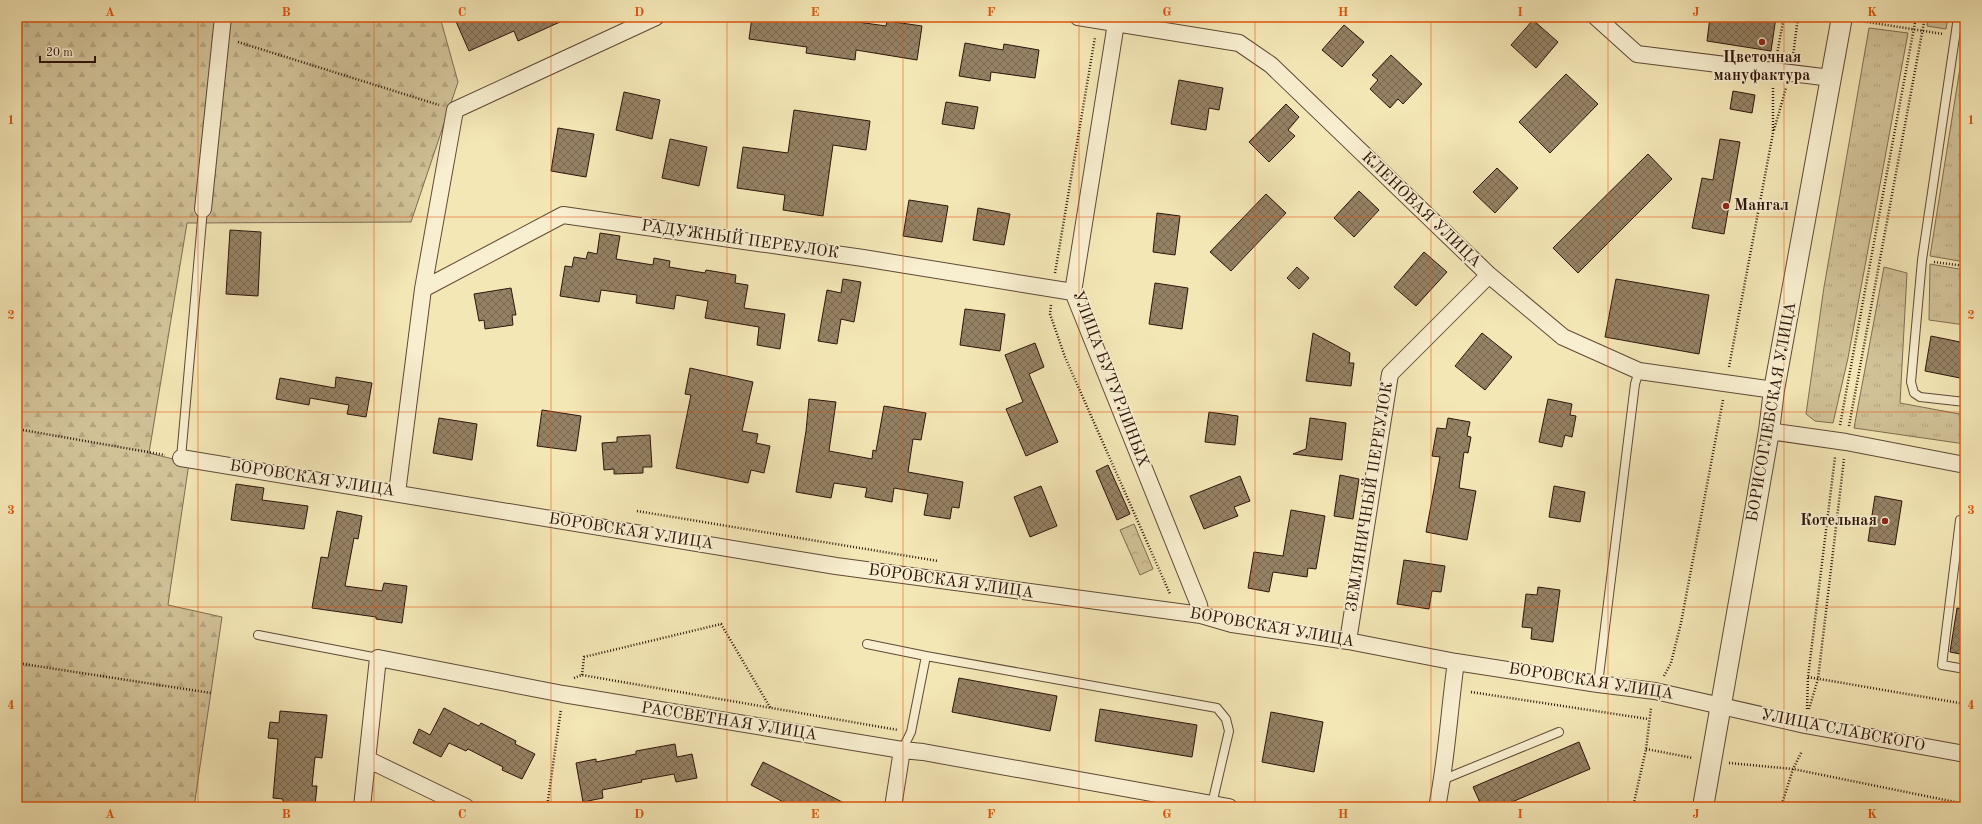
<svg xmlns="http://www.w3.org/2000/svg" width="1982" height="824" font-family="'Old Standard TT',serif">
<style>
.grass{fill:url(#grass-tufts);stroke:#806c52}
.forest{fill:url(#forest-firs);stroke:#806c52}
.park{fill:url(#park-crowns);stroke:#806c52}
.building{fill:url(#building-cross-hatch);stroke:#2e140b}
.lines{fill:none;stroke-linecap:round;stroke-linejoin:round}
.service-casing{stroke:#604936;stroke-width:10}
.minor-casing{stroke:#604936;stroke-width:18}
.tertiary-casing{stroke:#604936;stroke-width:22}
.path{stroke:#2e140b;stroke-width:2.5;stroke-dasharray:1 2;stroke-linecap:butt}
.service{stroke:#f8efd0;stroke-width:8}
.minor{stroke:#f8efd0;stroke-width:16}
.tertiary{stroke:#f8efd0;stroke-width:20}
.grid{fill:none;stroke:#df560c;stroke-width:1;stroke-opacity:0.55}
.poi-dot{fill:#8f2418;stroke:#f8efd0;stroke-width:1.5}
.labels{text-anchor:middle;dominant-baseline:central;stroke-width:3.5;stroke-linejoin:round;paint-order:stroke}
.poi-label{font-size:16px;font-weight:bold;fill:#2e140b;stroke:#f8efd0}
.street-label{font-size:16px;fill:#2e140b;stroke:#f8efd0}
.neatline{fill:none;stroke:#df560c;stroke-width:1.5}
.grid-label{font-size:13px;text-anchor:middle;font-weight:bold;fill:#df560c}
</style>
<defs>
<pattern id="grass-tufts" width="24" height="20" patternUnits="userSpaceOnUse"><rect width="24" height="20" fill="#d2c399"/><path d="M3 7l-1-3M5 7V3M7 7l1-3M15 17l-1-3M17 17v-4M19 17l1-3" fill="none" stroke="#b5a782"/></pattern>
<pattern id="forest-firs" width="22" height="20" patternUnits="userSpaceOnUse"><rect width="22" height="20" fill="#d2c399"/><path d="M5 1l3.5 6h-7zM16 11l3.5 6h-7z" fill="#b5a782"/></pattern>
<pattern id="park-crowns" width="20" height="18" patternUnits="userSpaceOnUse"><rect width="20" height="18" fill="#d2c399"/><path d="M2 6a3 3 0 1 1 6 0M12 15a3 3 0 1 1 6 0" fill="none" stroke="#b5a782"/></pattern>
<pattern id="building-cross-hatch" width="8" height="8" patternUnits="userSpaceOnUse"><rect width="8" height="8" fill="#958264"/><path d="M0 0l8 8M0 8l8-8" fill="none" stroke="#7a6951"/></pattern>
</defs>
<rect width="100%" height="100%" fill="#f4e7b6"/>
<filter id="stains"><feTurbulence type="fractalNoise" baseFrequency=".005" numOctaves="4"/><feColorMatrix values="0 0 0 0 .2 0 0 0 0 .09 0 0 0 0 .02 0 0 0 .5 -.17"/></filter>
<radialGradient id="worn" r=".72"><stop offset=".6" stop-color="#630" stop-opacity="0"/><stop offset="1" stop-color="#630" stop-opacity=".3"/></radialGradient>
<path class="grass" d="M 1928,17 L 1948,17 L 1946,29 L 1927,26 Z
M 1869,28 L 1908,33 L 1848,358 L 1833,423 L 1815,421 L 1806,414 L 1824,287 Z
M 1964,43 L 1965,43 L 1965,262 L 1930,256 Z
M 1930,264 L 1965,270 L 1965,325 L 1929,320 Z
M 1884,267 L 1907,273 L 1900,403 L 1965,415 L 1965,444 L 1854,428 Z"/>
<path class="forest" d="M 17,17 L 440,17 L 458,82 L 411,222 L 187,223 L 149,453 L 189,463 L 168,605 L 222,617 L 194,807 L 17,807 Z"/>
<path class="park" d="M 1134,524 L 1153,569 L 1140,575 L 1120,530 Z"/>
<path class="building" d="M 454,17 L 571,17 L 518,41 L 514,31 L 469,51 Z
M 752,17 L 823,17 L 886,26 L 887,21 L 922,26 L 917,60 L 856,50 L 855,60 L 806,53 L 807,47 L 749,39 Z
M 1710,17 L 1776,17 L 1771,51 L 1707,41 Z
M 1533,20 L 1558,42 L 1536,68 L 1511,45 Z
M 1344,25 L 1364,42 L 1342,67 L 1322,50 Z
M 965,43 L 1003,50 L 1004,44 L 1039,50 L 1035,78 L 991,72 L 990,81 L 959,76 Z
M 1391,55 L 1422,84 L 1403,104 L 1398,99 L 1390,108 L 1370,89 L 1378,80 L 1372,75 Z
M 1566,74 L 1598,104 L 1550,153 L 1519,122 Z
M 1179,80 L 1223,88 L 1219,110 L 1209,108 L 1206,130 L 1171,124 Z
M 1733,91 L 1755,95 L 1752,113 L 1730,109 Z
M 624,92 L 660,100 L 652,139 L 616,130 Z
M 946,102 L 978,107 L 974,129 L 942,124 Z
M 1286,104 L 1299,117 L 1288,130 L 1295,136 L 1269,162 L 1249,142 Z
M 794,110 L 870,121 L 866,150 L 833,145 L 823,216 L 783,210 L 785,195 L 737,188 L 743,147 L 788,153 Z
M 558,128 L 594,134 L 586,177 L 551,171 Z
M 670,139 L 707,147 L 699,186 L 662,178 Z
M 1720,139 L 1740,142 L 1724,234 L 1692,228 L 1702,178 L 1713,180 Z
M 1648,154 L 1672,179 L 1578,273 L 1553,248 Z
M 1497,168 L 1518,188 L 1495,213 L 1473,192 Z
M 1359,191 L 1379,210 L 1354,237 L 1334,218 Z
M 1266,194 L 1286,213 L 1231,271 L 1210,252 Z
M 909,200 L 948,206 L 942,242 L 903,236 Z
M 978,208 L 1010,214 L 1004,245 L 973,240 Z
M 1157,213 L 1180,216 L 1175,255 L 1153,252 Z
M 230,230 L 261,232 L 258,296 L 226,294 Z
M 600,233 L 620,236 L 616,259 L 653,265 L 654,258 L 670,261 L 669,267 L 705,273 L 706,270 L 736,275 L 735,283 L 748,285 L 744,308 L 785,314 L 780,349 L 757,345 L 759,327 L 705,318 L 708,301 L 676,295 L 674,309 L 636,303 L 637,295 L 601,290 L 599,302 L 560,296 L 565,266 L 572,267 L 574,257 L 586,259 L 588,252 L 597,254 Z
M 1424,252 L 1447,272 L 1416,306 L 1394,287 Z
M 1297,267 L 1309,278 L 1299,289 L 1287,278 Z
M 843,279 L 861,282 L 854,322 L 841,319 L 837,344 L 818,341 L 827,290 L 841,293 Z
M 1616,279 L 1709,295 L 1699,354 L 1605,337 Z
M 1155,283 L 1188,288 L 1182,329 L 1149,324 Z
M 511,288 L 516,315 L 512,315 L 513,325 L 485,329 L 484,320 L 479,321 L 474,294 Z
M 965,309 L 1005,314 L 1000,351 L 960,345 Z
M 1313,333 L 1350,353 L 1349,363 L 1354,363 L 1351,386 L 1306,381 Z
M 1482,333 L 1512,357 L 1485,390 L 1455,366 Z
M 1931,336 L 1965,343 L 1965,379 L 1925,371 Z
M 1035,343 L 1044,367 L 1029,374 L 1058,442 L 1026,456 L 1006,409 L 1023,402 L 1005,355 Z
M 690,368 L 753,382 L 742,431 L 758,434 L 756,443 L 770,446 L 764,473 L 751,470 L 748,483 L 676,468 L 691,395 L 685,394 Z
M 336,377 L 372,383 L 366,417 L 347,414 L 349,405 L 310,398 L 309,405 L 276,399 L 280,378 L 335,388 Z
M 809,399 L 836,402 L 829,451 L 872,459 L 873,450 L 876,451 L 884,406 L 926,413 L 921,440 L 913,439 L 908,472 L 963,482 L 959,508 L 952,507 L 950,519 L 924,515 L 928,494 L 894,488 L 892,502 L 865,497 L 867,488 L 834,483 L 831,498 L 796,492 L 806,431 Z
M 1548,399 L 1572,404 L 1570,415 L 1576,416 L 1572,437 L 1565,435 L 1562,447 L 1539,442 Z
M 542,410 L 581,416 L 576,451 L 537,446 Z
M 1209,412 L 1238,416 L 1235,445 L 1205,442 Z
M 439,418 L 477,424 L 472,460 L 433,453 Z
M 1310,418 L 1346,423 L 1342,460 L 1293,454 L 1306,449 Z
M 1448,418 L 1470,422 L 1467,436 L 1471,437 L 1468,453 L 1464,452 L 1459,488 L 1476,491 L 1467,540 L 1426,532 L 1440,457 L 1432,456 L 1437,428 L 1446,429 Z
M 650,435 L 652,467 L 643,467 L 643,473 L 614,474 L 614,469 L 604,470 L 602,443 L 617,442 L 617,437 Z
M 1108,465 L 1130,514 L 1117,520 L 1096,471 Z
M 1340,475 L 1359,479 L 1353,519 L 1334,516 Z
M 1240,476 L 1250,501 L 1234,507 L 1238,516 L 1204,529 L 1190,496 Z
M 236,484 L 264,488 L 262,500 L 308,506 L 304,529 L 231,520 Z
M 1041,486 L 1057,526 L 1030,537 L 1014,497 Z
M 1554,486 L 1585,492 L 1580,522 L 1549,517 Z
M 1875,496 L 1902,501 L 1895,545 L 1868,541 Z
M 1291,510 L 1325,516 L 1316,569 L 1308,568 L 1307,577 L 1273,572 L 1269,592 L 1248,588 L 1254,552 L 1283,556 Z
M 337,511 L 362,516 L 358,539 L 354,538 L 345,586 L 382,591 L 384,583 L 407,586 L 402,623 L 376,619 L 376,617 L 312,608 L 321,557 L 328,558 Z
M 1404,560 L 1445,566 L 1441,592 L 1432,591 L 1429,609 L 1397,604 Z
M 1538,587 L 1560,590 L 1553,642 L 1531,639 L 1532,628 L 1522,627 L 1526,594 L 1537,595 Z
M 1957,608 L 1965,609 L 1965,655 L 1950,652 Z
M 959,678 L 1057,696 L 1050,731 L 952,712 Z
M 444,708 L 479,726 L 481,723 L 516,741 L 515,744 L 535,754 L 522,779 L 502,770 L 503,767 L 468,749 L 466,751 L 449,743 L 441,757 L 413,743 L 419,729 L 430,735 Z
M 1100,709 L 1197,725 L 1192,757 L 1095,741 Z
M 280,711 L 327,715 L 322,758 L 315,757 L 312,786 L 317,786 L 315,805 L 283,802 L 283,799 L 273,798 L 278,739 L 268,738 L 270,722 L 279,723 Z
M 1271,712 L 1323,722 L 1314,772 L 1262,762 Z
M 1579,742 L 1590,769 L 1500,807 L 1482,807 L 1473,787 Z
M 675,744 L 677,757 L 692,754 L 697,778 L 676,782 L 674,774 L 641,780 L 642,782 L 602,790 L 603,798 L 583,802 L 576,763 L 596,759 L 596,762 L 636,754 L 636,751 Z
M 763,762 L 799,780 L 852,807 L 793,807 L 751,785 Z"/>
<g class="lines">
<defs>
<path id="service" d="M 1958,17 L 1922,260 L 1911,382 L 1914,393 L 1920,397 L 1965,402
M 181,458 L 203,209
M 1965,521 L 1960,520 L 1942,665 L 1965,669
M 258,635 L 378,658
M 867,644 L 926,656
M 1598,684 L 1635,384 L 1639,371
M 902,750 L 911,732 L 926,656 L 1217,708 L 1226,719 L 1229,731 L 1212,804
M 1442,780 L 1559,732"/>
<path id="minor" d="M 1078,17 L 1239,43 L 1271,65 L 1489,275 L 1563,337 L 1639,371 L 1774,390
M 1117,17 L 1073,292 L 1199,605 L 1201,615
M 1596,17 L 1637,54 L 1831,78
M 203,209 L 223,17
M 423,289 L 563,215 L 863,258 L 1073,292
M 1769,431 L 1846,442 L 1965,465
M 181,458 L 836,566 L 1201,615 L 1232,624 L 1348,641 L 1456,662 L 1598,684 L 1655,691 L 1805,725 L 1965,754
M 397,493 L 423,289 L 455,110 L 656,17
M 1348,641 L 1390,374 L 1489,275
M 367,759 L 466,807
M 362,807 L 378,658 L 563,694 L 902,750 L 923,752 L 1229,807
M 893,807 L 902,750
M 1437,807 C 1447,759 1449,710 1456,662"/>
<path id="tertiary" d="M 1703,807 L 1769,431 L 1774,390 L 1842,17"/>
</defs>
<use href="#service" class="service-casing"/>
<use href="#minor" class="minor-casing"/>
<use href="#tertiary" class="tertiary-casing"/>
<path class="path" d="M 1861,21 L 1943,34
M 238,42 L 439,105
M 1777,54 L 1784,17
M 1793,56 L 1798,17
M 1774,130 L 1786,88
M 1934,262 L 1965,266
M 1055,273 L 1095,37
M 1051,305 L 1050,314 L 1065,357 L 1170,594
M 1729,367 L 1773,133 L 1773,86
M 1840,425 L 1916,17
M 1849,426 L 1925,17
M 17,429 L 165,455
M 637,511 L 938,561
M 17,663 L 211,693
M 582,675 L 584,657 L 721,624 L 771,709
M 1664,676 L 1671,663 L 1681,623 L 1723,400
M 1808,677 L 1965,704
M 574,678 L 582,675 L 898,730
M 1471,692 L 1648,719
M 1807,709 L 1808,677 L 1835,457
M 1809,709 L 1818,679 L 1844,459
M 1646,749 L 1693,758
M 1729,763 L 1793,769 L 1965,804
M 547,807 L 561,709
M 1633,807 L 1646,749 L 1651,708
M 1781,807 L 1793,769 L 1802,751"/>
<use href="#service" class="service"/>
<use href="#minor" class="minor"/>
<use href="#tertiary" class="tertiary"/>
</g>
<path class="grid" d="M 198,17 L 198,807M 374,17 L 374,807M 551,17 L 551,807M 727,17 L 727,807M 903,17 L 903,807M 1079,17 L 1079,807M 1255,17 L 1255,807M 1431,17 L 1431,807M 1608,17 L 1608,807M 1784,17 L 1784,807M 17,217 L 1965,217M 17,412 L 1965,412M 17,607 L 1965,607"/>
<g class="poi-dot">
<circle cx="1762" cy="42" r="4"/>
<circle cx="1726" cy="206" r="4"/>
<circle cx="1885" cy="521" r="4"/>
</g>
<g class="labels">
<g class="poi-label">
<text x="1762" y="58">Цветочная<tspan x="1762" dy="18">мануфактура</tspan></text>
<text x="1734" y="206" text-anchor="start">Мангал</text>
<text x="1877" y="521" text-anchor="end">Котельная</text>
</g>
<g class="street-label">
<text transform="translate(1421 210) rotate(44)">КЛЕНОВАЯ УЛИЦА</text>
<text transform="translate(740 240) rotate(8)">РАДУЖНЫЙ ПЕРЕУЛОК</text>
<text transform="translate(1110 379) rotate(69)">УЛИЦА БУТУРЛИНЫХ</text>
<text transform="translate(1772 412) rotate(-80)">БОРИСОГЛЕБСКАЯ УЛИЦА</text>
<text transform="translate(312 479) rotate(9)">БОРОВСКАЯ УЛИЦА</text>
<text transform="translate(1370 497) rotate(-81)">ЗЕМЛЯНИЧНЫЙ ПЕРЕУЛОК</text>
<text transform="translate(631 532) rotate(9)">БОРОВСКАЯ УЛИЦА</text>
<text transform="translate(951 582) rotate(8)">БОРОВСКАЯ УЛИЦА</text>
<text transform="translate(1272 628) rotate(10)">БОРОВСКАЯ УЛИЦА</text>
<text transform="translate(1591 682) rotate(9)">БОРОВСКАЯ УЛИЦА</text>
<text transform="translate(729 722) rotate(9)">РАССВЕТНАЯ УЛИЦА</text>
<text transform="translate(1843 731) rotate(11)">УЛИЦА СЛАВСКОГО</text>
</g>
</g>
<rect width="1982" height="824" fill="none" stroke="#f4e7b6" stroke-width="44"/>
<path d="M40 56v6h55v-6" fill="none" stroke="#2e140b" stroke-width="2"/>
<text x="46" y="56" font-size="12" fill="#2e140b" stroke="#f8efd0" stroke-width="3" paint-order="stroke">20 m</text>
<rect x="22" y="22" width="1938" height="780" class="neatline"/>
<g class="grid-label">
<text x="110" y="16">A</text>
<text x="286" y="16">B</text>
<text x="462" y="16">C</text>
<text x="639" y="16">D</text>
<text x="815" y="16">E</text>
<text x="991" y="16">F</text>
<text x="1167" y="16">G</text>
<text x="1343" y="16">H</text>
<text x="1520" y="16">I</text>
<text x="1696" y="16">J</text>
<text x="1872" y="16">K</text>
<text x="11" y="124">1</text>
<text x="1971" y="124">1</text>
<text x="11" y="319">2</text>
<text x="1971" y="319">2</text>
<text x="11" y="514">3</text>
<text x="1971" y="514">3</text>
<text x="11" y="709">4</text>
<text x="1971" y="709">4</text>
<text x="110" y="818">A</text>
<text x="286" y="818">B</text>
<text x="462" y="818">C</text>
<text x="639" y="818">D</text>
<text x="815" y="818">E</text>
<text x="991" y="818">F</text>
<text x="1167" y="818">G</text>
<text x="1343" y="818">H</text>
<text x="1520" y="818">I</text>
<text x="1696" y="818">J</text>
<text x="1872" y="818">K</text>
</g>
<rect width="100%" height="100%" filter="url(#stains)"/>
<rect width="100%" height="100%" fill="url(#worn)"/>
</svg>
